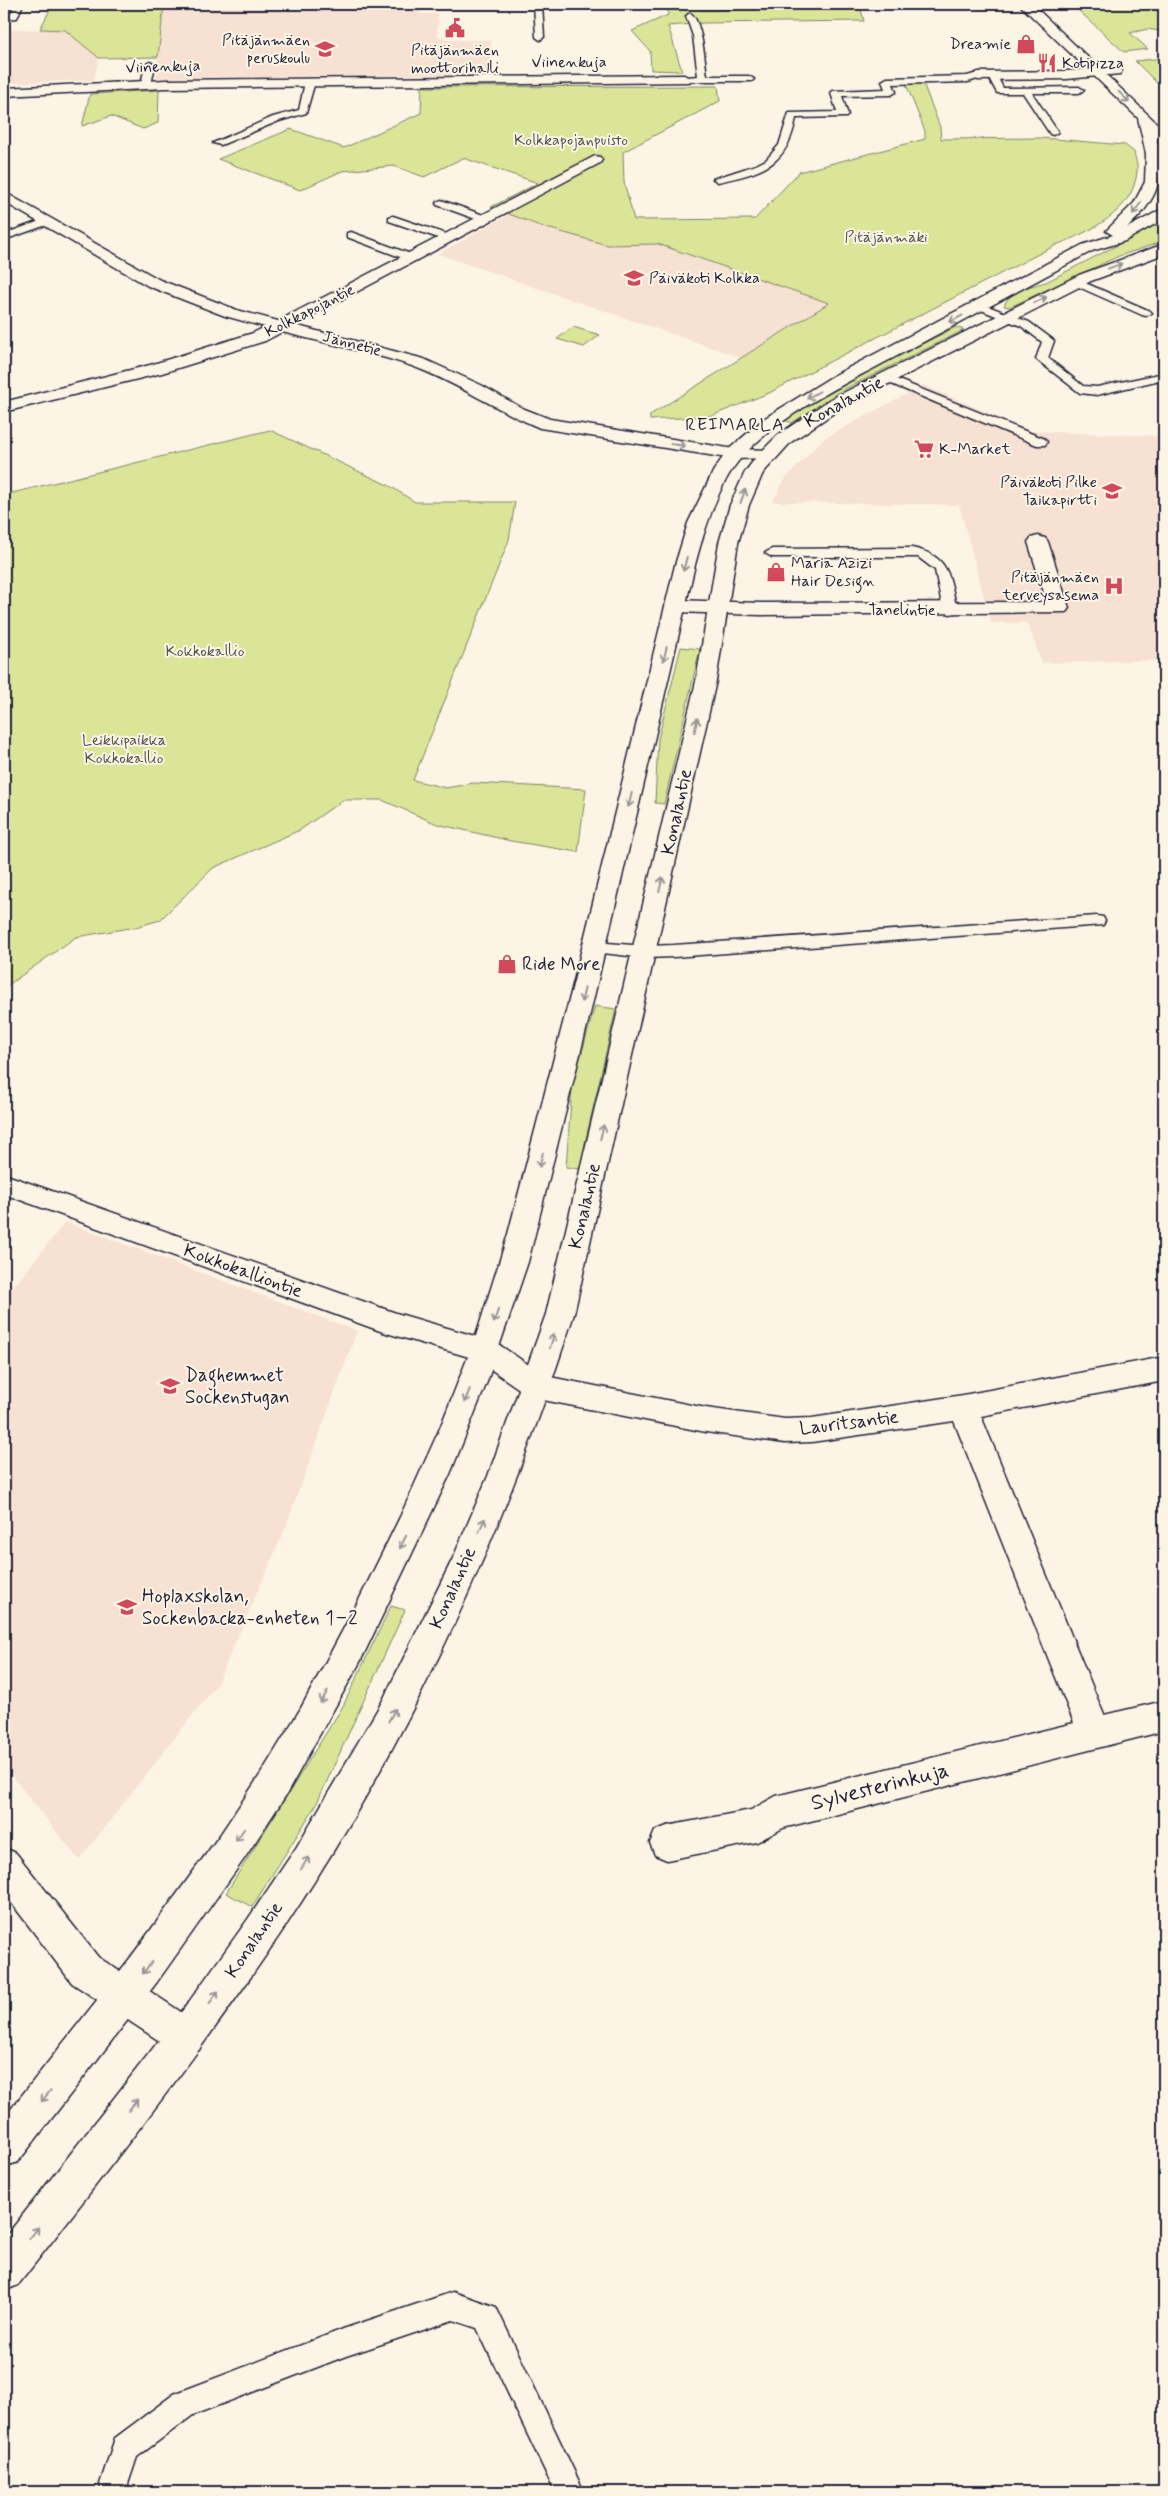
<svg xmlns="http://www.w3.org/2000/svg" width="1168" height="2496" font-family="Mynerve,sans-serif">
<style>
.built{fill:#f7e1d2}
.green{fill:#dae598;stroke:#7e846a}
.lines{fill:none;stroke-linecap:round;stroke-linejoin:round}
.lane-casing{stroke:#22223b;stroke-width:3}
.street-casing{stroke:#22223b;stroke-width:3}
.secondary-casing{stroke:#22223b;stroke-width:3}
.lane{fill:#fcf5e5;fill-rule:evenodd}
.street{fill:#fcf5e5;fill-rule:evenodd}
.secondary{fill:#fcf5e5;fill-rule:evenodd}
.oneway{stroke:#9a9698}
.labels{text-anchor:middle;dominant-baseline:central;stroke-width:4;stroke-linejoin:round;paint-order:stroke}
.far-poi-label{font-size:16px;fill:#22223b;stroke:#fcf5e5;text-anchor:end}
.far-street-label{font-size:16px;fill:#22223b;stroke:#fcf5e5}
.far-park-label{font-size:16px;fill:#505352;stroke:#fcf5e5}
.far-quarter-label{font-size:18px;letter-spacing:1px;fill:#22223b;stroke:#fcf5e5}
.street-label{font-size:19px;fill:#22223b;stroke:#fcf5e5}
.poi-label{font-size:19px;fill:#22223b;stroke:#fcf5e5;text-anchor:start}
.near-street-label{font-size:22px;fill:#22223b;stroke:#fcf5e5}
</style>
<rect width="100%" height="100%" fill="#fcf5e5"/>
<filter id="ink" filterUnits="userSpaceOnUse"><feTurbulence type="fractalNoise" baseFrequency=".02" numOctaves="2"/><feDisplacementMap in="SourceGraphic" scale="10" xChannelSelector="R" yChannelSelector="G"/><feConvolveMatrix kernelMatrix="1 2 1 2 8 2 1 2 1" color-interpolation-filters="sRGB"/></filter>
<g filter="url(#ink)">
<path class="built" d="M 164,4 L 421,4 L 420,14 L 438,14 L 437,36 L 445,37 L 445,40 L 491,40 L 492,74 L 156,78 Z
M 4,29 L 65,30 L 99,58 L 94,80 L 11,83 L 4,78 Z
M 510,214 L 540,226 L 607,245 L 658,244 L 830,303 L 742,358 L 438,254 Z
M 923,385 L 1030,431 L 1164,436 L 1164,660 L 1042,663 L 1027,623 L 991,623 L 959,505 L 772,502 L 786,478 L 823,439 Z
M 65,1222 L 357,1331 L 285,1529 L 217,1684 L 79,1860 L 4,1766 L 4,1299 Z"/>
<path class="green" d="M 53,4 L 164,4 L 158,57 L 99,58 L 65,30 L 40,29 Z
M 667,4 L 700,4 L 702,10 L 860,6 L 864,21 L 704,23 L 668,26 L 682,71 L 651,70 L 650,51 L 632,31 L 668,15 Z
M 1075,4 L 1164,4 L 1164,32 L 1148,29 L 1130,33 L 1148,49 L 1124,52 L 1078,10 L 1073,5 Z
M 1164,58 L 1164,85 L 1159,85 L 1135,61 Z
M 923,83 L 940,127 L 941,139 L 1041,138 L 1125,145 L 1134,152 C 1135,158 1138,165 1137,171 C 1134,212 1089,232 1056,245 L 769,393 L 711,416 L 650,420 L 650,415 L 829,303 L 658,244 L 607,245 L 540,226 L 491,207 L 538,183 L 463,158 L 424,177 L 394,166 L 342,171 L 300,190 L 218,159 L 291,129 L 344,148 L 421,113 L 422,87 L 718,86 L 720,101 L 623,152 L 624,182 L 634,220 L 755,219 L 799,172 L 925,139 L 925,131 L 906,84 Z
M 159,90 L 158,123 L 143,129 L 111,116 L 82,126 L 90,94 Z
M 1164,221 L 1164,241 L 1119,256 L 1010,307 L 1004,306 C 1009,290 1032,286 1046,282 Z
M 573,327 L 600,335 L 584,347 L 557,339 Z
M 956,327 L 964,330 L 837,393 L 792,423 L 784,420 L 825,393 Z
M 270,430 L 390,486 L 415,502 L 515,502 L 509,540 L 413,780 L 446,788 L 473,783 L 586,789 L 578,852 L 511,841 L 437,824 L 382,800 L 343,800 L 300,830 L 213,868 L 160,920 L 136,927 L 76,937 L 4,988 L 4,495 Z
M 681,647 L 700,649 L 664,804 L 655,803 L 658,739 Z
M 595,1006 L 616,1009 L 579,1169 L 566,1167 L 572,1087 Z
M 391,1606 L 405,1610 L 316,1805 L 252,1907 L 226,1893 L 343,1706 Z"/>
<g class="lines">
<defs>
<path id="lane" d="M 15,4 L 23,4 L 17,18 L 4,19 L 4,13 L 11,13 Z
M 534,4 L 542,4 L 544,37 L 540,40 L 536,37 Z
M 690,13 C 702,19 705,63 707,76 L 749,76 L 754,79 L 752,81 L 687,81 L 687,77 L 698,76 L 693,36 L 686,16 Z
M 150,62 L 155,65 L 151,85 L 146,88 L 141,85 L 145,65 Z
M 978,73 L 981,74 L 981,78 L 968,82 L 893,84 L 896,92 L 891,95 L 842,96 L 848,115 L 846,117 L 796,118 C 787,167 762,172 718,182 L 713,179 L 756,165 L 766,160 L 779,145 L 789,113 L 837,112 L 831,93 L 833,91 L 885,89 L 882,81 L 887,78 L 967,76 Z
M 990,74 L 996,74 L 1003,88 L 1079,87 L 1084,90 L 1079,93 L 1032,93 L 1058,132 L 1053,135 L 1050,134 L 1023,93 L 997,93 L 988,76 Z
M 310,79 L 315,82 L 306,113 L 279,121 L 221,145 L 213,143 L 273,117 L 299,110 L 305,82 Z
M 5,89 L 10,92 L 9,102 L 4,105 Z
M 441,200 L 489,217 L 490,219 L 485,222 L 481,221 L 437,205 L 436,203 Z
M 393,216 L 452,236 L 453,238 L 448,241 L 444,240 L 389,221 L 389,217 Z
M 48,218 L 53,221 L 52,223 L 4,240 L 4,234 Z
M 351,232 L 416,256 L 417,258 L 412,261 L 408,260 L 347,237 L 347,233 Z
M 1076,279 L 1150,311 L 1152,313 L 1146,316 L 1142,315 L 1072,284 L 1071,282 Z
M 980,303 L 1029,322 L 1052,339 L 1054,341 L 1048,358 L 1083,386 L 1097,387 L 1164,373 L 1164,379 L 1097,395 L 1080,393 L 1036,359 L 1042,342 L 1021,326 L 976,308 L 976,304 Z
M 886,375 L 1045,439 L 1047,442 L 1045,445 L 1037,445 L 882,380 L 882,376 Z
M 912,548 C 951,556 949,577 957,610 L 955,613 L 950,614 L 943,610 L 935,570 L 918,557 L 772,557 L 765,553 L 772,549 Z
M 1097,916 L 1103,917 L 1105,921 L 1103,925 L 674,957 L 646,958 L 594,952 L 588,951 L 586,947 L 588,943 L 594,942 L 646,946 L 674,945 Z
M 453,2292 L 496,2307 L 584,2492 L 555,2492 L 477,2328 L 453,2320 L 346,2356 L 193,2415 L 137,2457 L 128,2484 L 130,2492 L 102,2492 L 100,2484 L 115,2438 L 174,2394 L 346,2328 Z"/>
<path id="street" d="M 1115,67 L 1120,68 L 1122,71 L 1120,74 L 1067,79 L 978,80 L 971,76 L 978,72 L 1067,71 Z
M 684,75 L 691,79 L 689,82 L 166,88 L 4,96 L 4,88 L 166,80 Z
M 595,156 L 600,157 L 602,160 L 600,163 L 294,325 L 424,359 L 481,385 L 522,408 L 550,419 L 734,449 L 774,450 L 777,454 L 774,458 L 734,459 L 540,428 C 496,410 456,382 412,366 C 370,352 325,343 282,332 L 265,341 L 162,373 L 4,412 L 4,402 L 150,365 L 253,333 L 265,327 L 225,316 L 148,286 L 4,202 L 4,192 L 160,280 L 237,310 L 278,321 Z
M 1038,536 L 1045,538 L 1048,542 L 1069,608 L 1066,612 L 760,615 L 676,612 L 669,610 L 666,606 L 669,602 L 676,600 L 760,603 L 1047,602 L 1028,542 L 1031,538 Z
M 4,1174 L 396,1313 L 495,1342 L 545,1376 L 706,1408 L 785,1419 L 812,1418 L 963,1395 L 1164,1357 L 1164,1381 L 981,1416 L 1104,1715 L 1164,1701 L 1164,1731 L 783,1828 L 757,1842 L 667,1860 L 655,1855 L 650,1843 L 655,1831 L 667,1826 L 751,1810 L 776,1796 L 1074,1723 L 954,1421 L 812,1442 L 785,1443 L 706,1432 L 538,1399 L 528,1395 L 476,1359 L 383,1332 L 4,1194 Z
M 4,1848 L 16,1853 L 98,1957 L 199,2024 L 204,2037 L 199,2050 L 186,2055 L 173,2050 L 72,1983 L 4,1893 Z"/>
<path id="secondary" d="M 1019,4 L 1032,4 L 1164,130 L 1164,142 L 1157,139 C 1166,178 1157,201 1127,228 L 1164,208 L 1164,219 L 1125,241 L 1092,251 C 1027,286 961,322 895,357 C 846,383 778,416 741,458 C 719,482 703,534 695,565 L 590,1014 L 528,1262 L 487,1382 L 450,1474 L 360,1662 L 286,1795 L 244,1859 L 157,1982 L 18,2162 L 4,2167 L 4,2118 L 131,1957 L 220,1835 L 262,1772 L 301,1708 L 360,1598 L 400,1517 L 440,1428 L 476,1336 L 508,1234 L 574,981 L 675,565 L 688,523 L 714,470 L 728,450 L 765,418 L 833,376 L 1082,245 L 1113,235 L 1106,231 L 1134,203 L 1145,182 L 1146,154 L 1138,118 Z
M 1164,244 L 1164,254 L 1091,281 L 841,408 L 791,442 L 763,473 L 749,505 L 738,543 L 716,681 L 574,1314 C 511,1510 429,1700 319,1874 C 229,2018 122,2151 18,2285 L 4,2291 L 4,2239 L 186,2006 L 248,1919 L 296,1848 L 383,1700 L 454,1556 L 488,1476 L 546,1314 L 696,681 L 719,543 L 730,505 L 745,472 L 757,456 L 778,435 L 829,400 L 1079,275 Z"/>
</defs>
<use href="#lane" class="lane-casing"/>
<use href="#street" class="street-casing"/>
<use href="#secondary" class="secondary-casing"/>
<use href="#lane" class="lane"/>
<use href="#street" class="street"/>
<use href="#secondary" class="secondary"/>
</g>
<defs><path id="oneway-shaft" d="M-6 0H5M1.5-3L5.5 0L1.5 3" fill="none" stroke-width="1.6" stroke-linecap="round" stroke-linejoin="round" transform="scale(1.25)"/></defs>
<g class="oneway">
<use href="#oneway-shaft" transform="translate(1124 97) rotate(44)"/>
<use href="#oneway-shaft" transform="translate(1137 208) rotate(127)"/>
<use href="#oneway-shaft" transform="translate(1115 266) rotate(-20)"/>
<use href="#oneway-shaft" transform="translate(1040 300) rotate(-26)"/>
<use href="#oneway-shaft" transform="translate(956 319) rotate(152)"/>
<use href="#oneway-shaft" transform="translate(813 395) rotate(150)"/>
<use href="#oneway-shaft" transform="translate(678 445) rotate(7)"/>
<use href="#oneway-shaft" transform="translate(743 496) rotate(-70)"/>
<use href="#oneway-shaft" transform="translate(685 564) rotate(104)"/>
<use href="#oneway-shaft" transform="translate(665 654) rotate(103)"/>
<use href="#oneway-shaft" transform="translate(696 725) rotate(-78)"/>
<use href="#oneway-shaft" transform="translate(630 800) rotate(104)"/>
<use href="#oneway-shaft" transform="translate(661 884) rotate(-77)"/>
<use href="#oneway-shaft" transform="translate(583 995) rotate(104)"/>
<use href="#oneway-shaft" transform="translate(602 1132) rotate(-76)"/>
<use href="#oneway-shaft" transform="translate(541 1160) rotate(105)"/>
<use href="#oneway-shaft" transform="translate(496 1316) rotate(108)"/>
<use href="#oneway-shaft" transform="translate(552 1341) rotate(-73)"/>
<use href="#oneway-shaft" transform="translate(467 1396) rotate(112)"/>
<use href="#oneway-shaft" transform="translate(482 1525) rotate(-66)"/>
<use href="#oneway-shaft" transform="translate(403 1542) rotate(116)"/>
<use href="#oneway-shaft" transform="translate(324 1697) rotate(120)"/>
<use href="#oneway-shaft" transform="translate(392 1715) rotate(-61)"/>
<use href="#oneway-shaft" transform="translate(240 1835) rotate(123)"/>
<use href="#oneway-shaft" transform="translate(305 1863) rotate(-57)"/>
<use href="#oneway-shaft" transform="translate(147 1968) rotate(126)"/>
<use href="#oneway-shaft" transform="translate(214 1997) rotate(-54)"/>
<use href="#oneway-shaft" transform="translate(46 2096) rotate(129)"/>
<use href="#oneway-shaft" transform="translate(133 2105) rotate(-52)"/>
<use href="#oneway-shaft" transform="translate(34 2233) rotate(-52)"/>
</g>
</g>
<defs>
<symbol id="civic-bare" viewBox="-9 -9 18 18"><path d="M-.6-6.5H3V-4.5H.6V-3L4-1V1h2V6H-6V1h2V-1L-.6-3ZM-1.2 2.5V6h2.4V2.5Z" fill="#d1495b" stroke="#fcf5e5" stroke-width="2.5" paint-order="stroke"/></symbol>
<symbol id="shop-bare" viewBox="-9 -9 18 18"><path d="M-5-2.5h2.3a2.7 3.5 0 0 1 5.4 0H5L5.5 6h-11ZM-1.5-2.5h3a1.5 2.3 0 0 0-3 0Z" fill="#d1495b" stroke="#fcf5e5" stroke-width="2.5" paint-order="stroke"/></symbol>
<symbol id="school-bare" viewBox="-9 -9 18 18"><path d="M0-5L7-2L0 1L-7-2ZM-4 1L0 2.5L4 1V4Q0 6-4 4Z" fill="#d1495b" stroke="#fcf5e5" stroke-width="2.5" paint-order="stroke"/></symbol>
<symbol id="restaurant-bare" viewBox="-9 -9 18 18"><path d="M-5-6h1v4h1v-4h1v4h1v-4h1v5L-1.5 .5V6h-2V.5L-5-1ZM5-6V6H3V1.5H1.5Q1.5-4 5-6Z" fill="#d1495b" stroke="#fcf5e5" stroke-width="2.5" paint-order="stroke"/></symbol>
<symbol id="supermarket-bare" viewBox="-9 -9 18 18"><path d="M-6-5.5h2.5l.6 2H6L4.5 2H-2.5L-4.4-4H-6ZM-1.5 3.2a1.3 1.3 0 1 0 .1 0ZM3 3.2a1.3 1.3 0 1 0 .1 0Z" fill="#d1495b" stroke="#fcf5e5" stroke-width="2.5" paint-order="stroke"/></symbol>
<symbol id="hospital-bare" viewBox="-9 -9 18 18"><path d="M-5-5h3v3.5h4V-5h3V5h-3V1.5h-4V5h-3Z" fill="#d1495b" stroke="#fcf5e5" stroke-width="2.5" paint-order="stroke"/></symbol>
</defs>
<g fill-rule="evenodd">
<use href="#civic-bare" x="441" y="14" width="28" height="28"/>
<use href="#shop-bare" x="1012" y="30" width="28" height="28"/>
<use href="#school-bare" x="311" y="35" width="28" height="28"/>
<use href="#restaurant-bare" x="1033" y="49" width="28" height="28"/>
<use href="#school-bare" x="620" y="264" width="28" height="28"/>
<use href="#supermarket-bare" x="910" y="435" width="28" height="28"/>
<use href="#school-bare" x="1098" y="477" width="28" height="28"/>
<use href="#shop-bare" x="762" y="558" width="28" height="28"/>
<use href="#hospital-bare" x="1100" y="572" width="28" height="28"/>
<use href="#shop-bare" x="493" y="950" width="28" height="28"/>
<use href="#school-bare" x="156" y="1372" width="28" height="28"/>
<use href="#school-bare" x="113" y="1593" width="28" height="28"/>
</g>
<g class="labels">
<g class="far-poi-label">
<text x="310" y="40">Pitäjänmäen<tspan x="310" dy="18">peruskoulu</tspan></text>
<text x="1011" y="44">Dreamie</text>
<text x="455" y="50" text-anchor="middle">Pitäjänmäen<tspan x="455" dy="18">moottorihalli</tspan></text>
<text x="1062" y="63" text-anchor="start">Kotipizza</text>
<text x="649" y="278" text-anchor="start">Päiväkoti Kolkka</text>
<text x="939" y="449" text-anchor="start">K-Market</text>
<text x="1097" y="482">Päiväkoti Pilke<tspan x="1097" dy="18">Taikapirtti</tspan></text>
<text x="791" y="563" text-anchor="start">Maria Azizi<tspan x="791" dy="18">Hair Design</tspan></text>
<text x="1099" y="577">Pitäjänmäen<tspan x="1099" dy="18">terveysasema</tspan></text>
</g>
<g class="far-street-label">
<text x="569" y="62">Viinenkuja</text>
<text transform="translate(163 67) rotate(-2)">Viinenkuja</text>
<text transform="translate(310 311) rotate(-27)">Kolkkapojantie</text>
<text transform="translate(352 344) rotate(15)">Jännetie</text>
<text x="902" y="610">Tanelintie</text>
</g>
<g class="far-park-label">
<text x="571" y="140">Kolkkapojanpuisto</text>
<text x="886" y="237">Pitäjänmäki</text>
<text x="205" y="651">Kokkokallio</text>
<text x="124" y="740">Leikkipaikka<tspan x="124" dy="18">Kokkokallio</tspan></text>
</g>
<g class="far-quarter-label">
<text x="735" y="425">REIMARLA</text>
</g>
<g class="street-label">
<text transform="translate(844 402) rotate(-29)">Konalantie</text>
<text transform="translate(677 812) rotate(-78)">Konalantie</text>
<text transform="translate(585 1206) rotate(-77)">Konalantie</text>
<text transform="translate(243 1271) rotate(20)">Kokkokalliontie</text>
<text transform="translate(849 1423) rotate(-7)">Lauritsantie</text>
<text transform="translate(453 1588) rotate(-66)">Konalantie</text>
<text transform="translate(254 1940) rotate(-56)">Konalantie</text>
</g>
<g class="poi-label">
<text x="522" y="964">Ride More</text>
<text x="185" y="1375">Daghemmet<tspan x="185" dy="22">Sockenstugan</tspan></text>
<text x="142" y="1596">Hoplaxskolan,<tspan x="142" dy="22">Sockenbacka-enheten 1–2</tspan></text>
</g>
<g class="near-street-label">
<text transform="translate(880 1787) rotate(-14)">Sylvesterinkuja</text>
</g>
</g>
<rect width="1168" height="2496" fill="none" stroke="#fcf5e5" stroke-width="20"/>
<rect x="10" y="10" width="1148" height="2476" fill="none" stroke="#22223b" stroke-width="2" filter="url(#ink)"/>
</svg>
